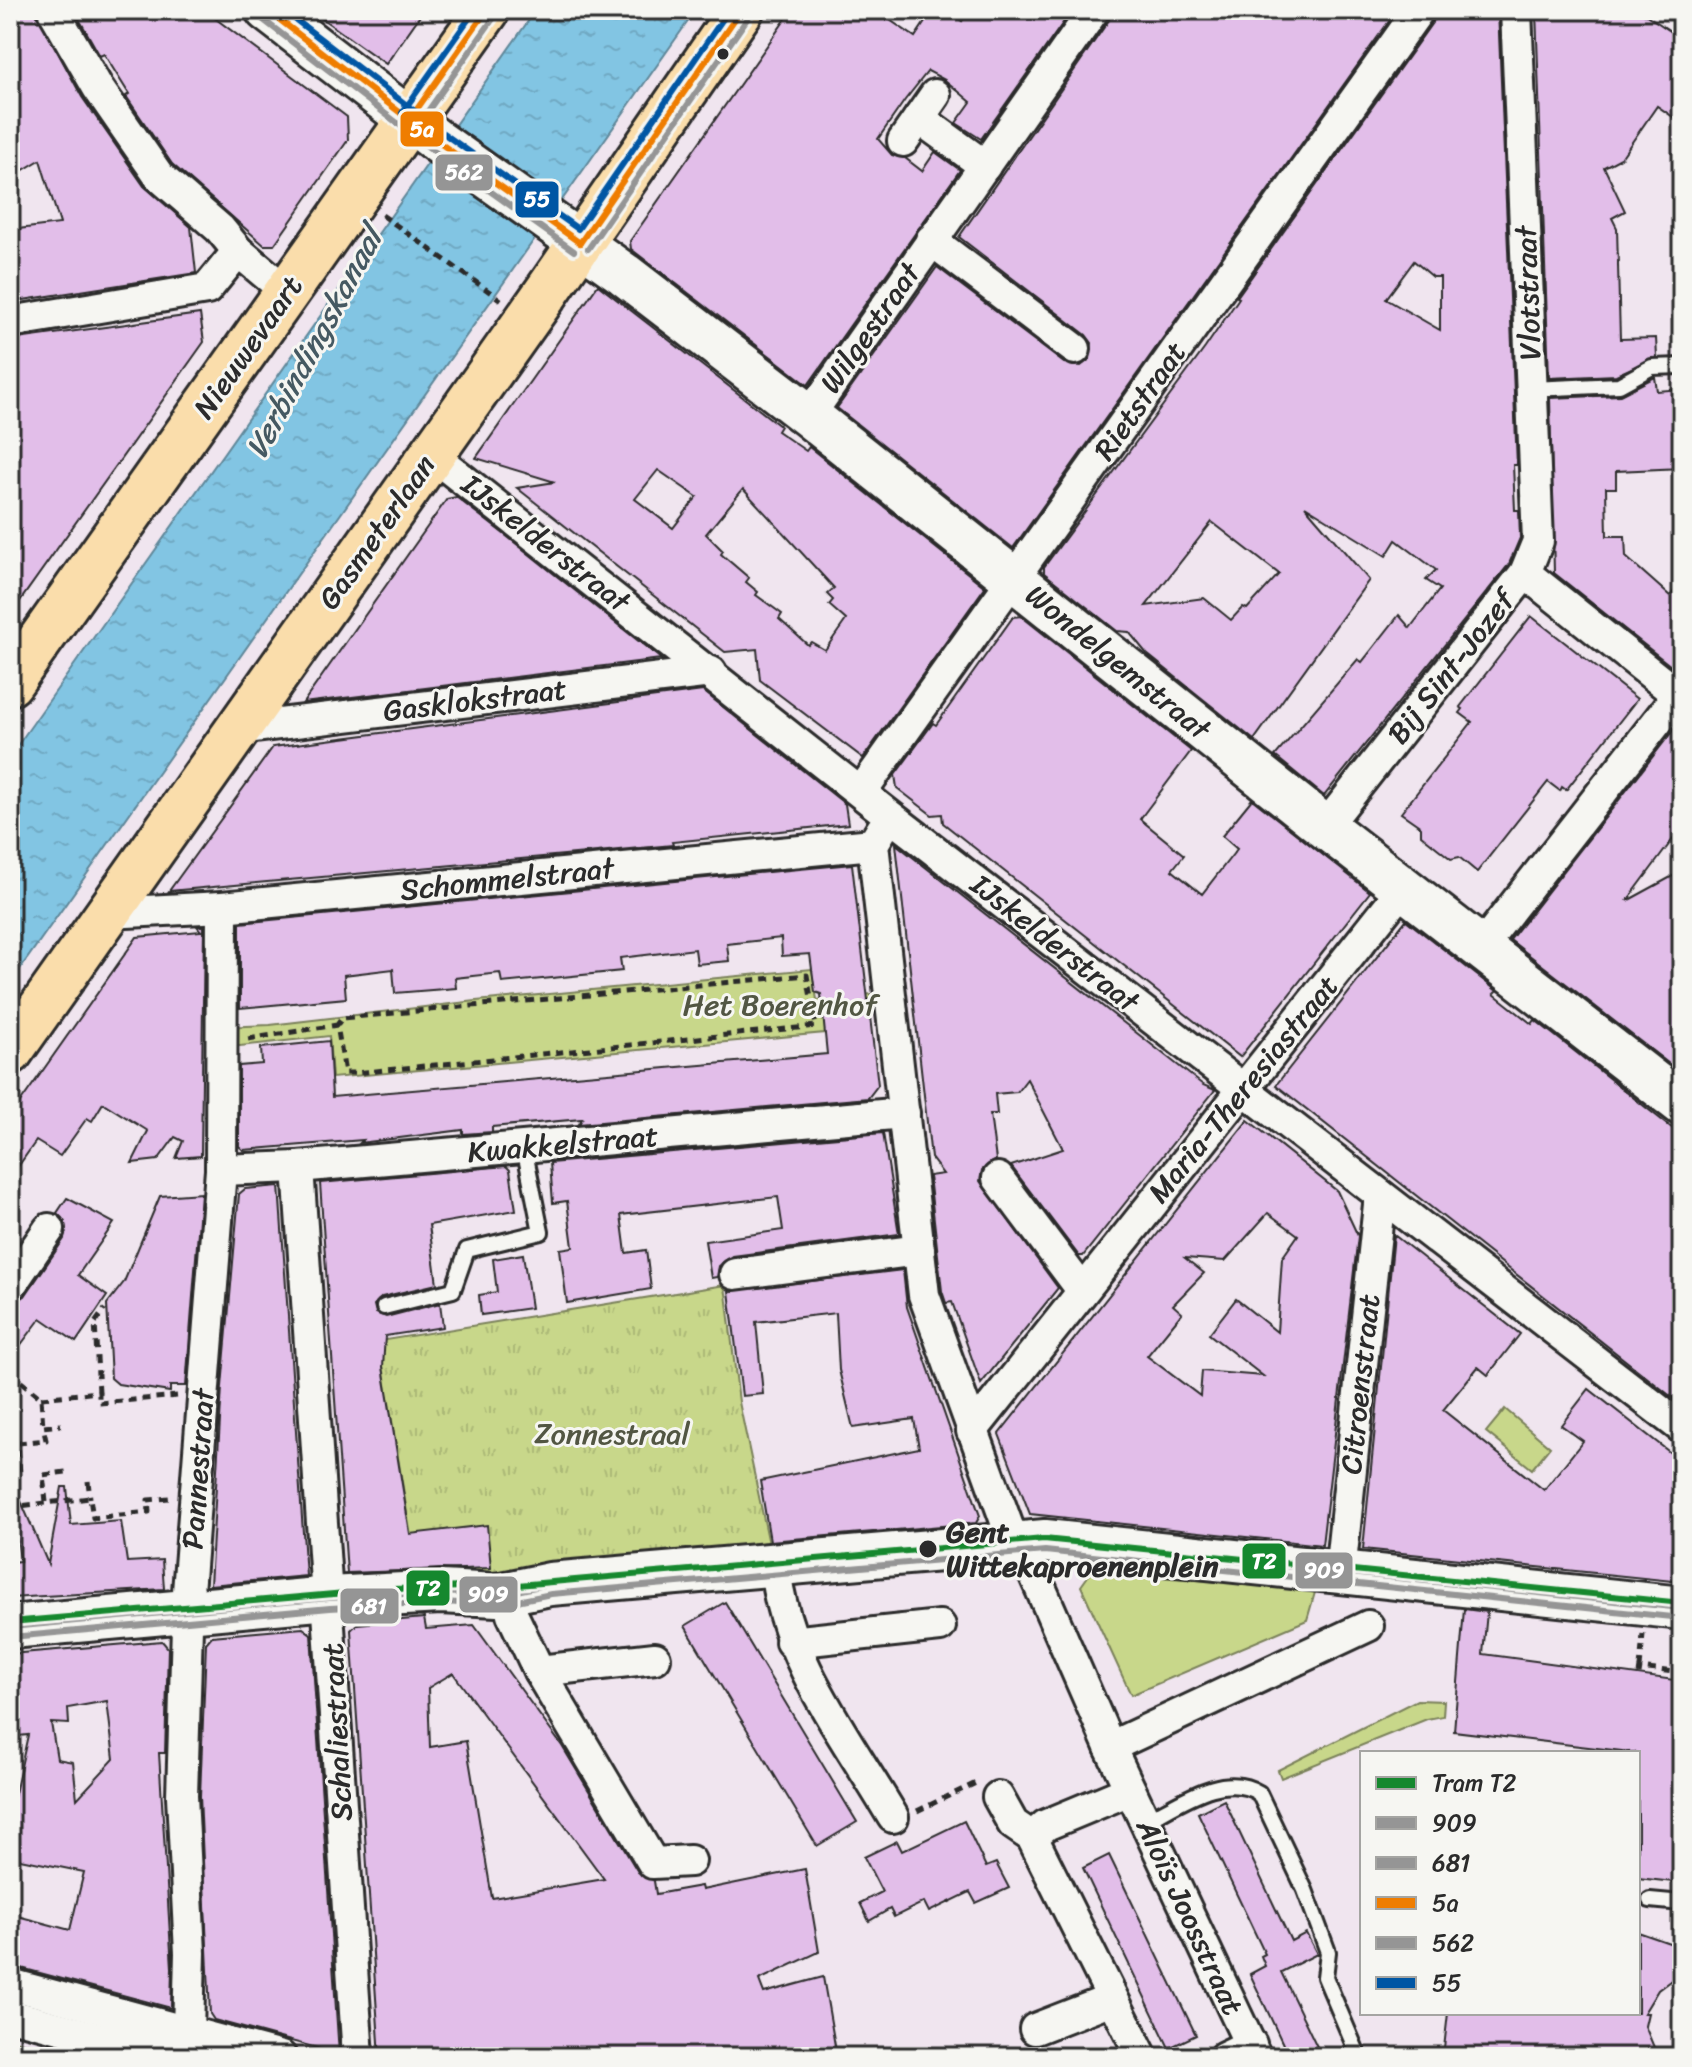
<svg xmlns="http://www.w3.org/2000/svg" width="1692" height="2067" viewBox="0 0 1692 2067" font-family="Sriracha,sans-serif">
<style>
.green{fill:#c8d78a;stroke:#7a815a;stroke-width:2}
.park{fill:url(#park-tufts);stroke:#7a815a;stroke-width:2}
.water{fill:url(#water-ripples);stroke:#5f8799;stroke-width:2}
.building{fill:#e2bee9;stroke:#2b2b2b;stroke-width:2;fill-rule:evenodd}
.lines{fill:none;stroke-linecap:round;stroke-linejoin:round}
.lane-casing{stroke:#2b2b2b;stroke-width:20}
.street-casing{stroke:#2b2b2b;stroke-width:36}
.secondary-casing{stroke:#2b2b2b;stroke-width:48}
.primary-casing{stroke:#2b2b2b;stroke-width:50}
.path{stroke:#2b2b2b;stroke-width:5;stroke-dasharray:8 6;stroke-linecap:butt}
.lane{stroke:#f6f6f2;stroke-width:14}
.street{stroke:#f6f6f2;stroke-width:30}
.secondary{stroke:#f6f6f2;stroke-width:42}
.primary{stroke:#faddab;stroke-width:44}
.bus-1-casing{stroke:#f6f6f2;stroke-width:12}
.bus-2-casing{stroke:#f6f6f2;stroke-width:12}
.bus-3-casing{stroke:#f6f6f2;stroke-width:12}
.bus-4-casing{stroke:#f6f6f2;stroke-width:12}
.bus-5-casing{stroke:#f6f6f2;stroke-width:12}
.bus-1{stroke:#959595;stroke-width:6}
.bus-2{stroke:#959595;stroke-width:6}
.bus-3{stroke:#ef7d00;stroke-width:6}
.bus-4{stroke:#959595;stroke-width:6}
.bus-5{stroke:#0056a4;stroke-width:6}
.tram-1-casing{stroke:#f6f6f2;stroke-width:12}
.tram-1{stroke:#15882e;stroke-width:6}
.bus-dot{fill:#2b2b2b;stroke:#f6f6f2;stroke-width:3}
.labels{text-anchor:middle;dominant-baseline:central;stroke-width:6;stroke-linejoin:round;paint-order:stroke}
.street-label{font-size:30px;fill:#2b2b2b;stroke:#f6f6f2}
.park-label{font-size:30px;fill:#525643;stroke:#f6f6f2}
.stop-label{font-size:30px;font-weight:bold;fill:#2b2b2b;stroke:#f6f6f2;text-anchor:start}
.water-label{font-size:32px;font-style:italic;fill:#455962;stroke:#f6f6f2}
.line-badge{stroke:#f6f6f2;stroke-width:3}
.badge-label{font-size:22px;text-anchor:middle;font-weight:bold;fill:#fff}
</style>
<defs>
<pattern id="park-tufts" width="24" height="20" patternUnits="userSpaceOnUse" patternTransform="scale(2)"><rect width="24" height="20" fill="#c8d78a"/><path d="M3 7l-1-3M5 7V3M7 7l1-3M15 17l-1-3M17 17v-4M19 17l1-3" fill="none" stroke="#acb977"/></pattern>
<pattern id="water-ripples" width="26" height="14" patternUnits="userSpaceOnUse" patternTransform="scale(2)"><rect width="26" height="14" fill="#82c5e3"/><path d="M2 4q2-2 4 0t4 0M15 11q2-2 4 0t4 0" fill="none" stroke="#70a9c3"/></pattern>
</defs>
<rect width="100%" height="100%" fill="#f0e5ef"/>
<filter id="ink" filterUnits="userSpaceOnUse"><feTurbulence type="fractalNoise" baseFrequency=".0125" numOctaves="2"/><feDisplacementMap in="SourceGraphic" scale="16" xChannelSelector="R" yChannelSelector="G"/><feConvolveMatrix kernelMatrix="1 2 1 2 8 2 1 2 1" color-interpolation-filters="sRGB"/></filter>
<g filter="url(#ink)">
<g class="green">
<path d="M812,969L817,1000L871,994L872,1002L824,1008L825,1033L332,1078L329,1036L222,1048V1027L270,1025L476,1001Z"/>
<path d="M1505,1409L1550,1447L1532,1469L1486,1432Z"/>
<path d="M1091,1572L1316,1589L1307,1620L1131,1695L1081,1586Z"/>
<path d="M1417,1700L1444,1701L1443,1716L1427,1719L1281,1778L1278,1770Z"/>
<path d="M10,2039L79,2057H10Z"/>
</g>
<path class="park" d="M725,1285L739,1402L769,1544L516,1577L418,1580L379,1341Z"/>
<path class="water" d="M536,10H696L10,983V756Z"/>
<g class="building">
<path d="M10,10H35L82,97L144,186L191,227L196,273L10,302V230L60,224L40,160L10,178V154L20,148L10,128Z"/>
<path d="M74,10H204L347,117L348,140L274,245H264L172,164L126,96L129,94L104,54L100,56Z"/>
<path d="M310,10H424L386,64Z"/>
<path d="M792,10H875L915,37L933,10H946L962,21L970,10H1072L981,139L956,123L971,102L945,80L928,71L905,100L878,139L892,155L905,158L922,171L935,152L960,170L808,385L631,249L630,241Z"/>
<path d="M1112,10H1397L1013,548L837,408L937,267L1064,363L1081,366L1090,359L1092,343L1086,335L959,237L1109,20Z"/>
<path d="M1437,10H1498L1517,465H1513L1515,510H1519L1520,538L1509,564L1324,796L1275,756L1358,659L1362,662L1399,615L1410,628L1440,589L1426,580L1436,570L1396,540L1386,556L1305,506L1369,580L1254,740L1147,654L1129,632L1117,631L1044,573V567L1205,348L1239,298L1237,297L1434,20ZM1414,261L1433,277H1440V330L1386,299ZM1212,522L1279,574L1247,609L1243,607L1231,620L1204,598L1146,606Z"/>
<path d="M1536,10H1639L1682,39V123L1657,106L1621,158L1604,167L1625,211L1612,218L1617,228L1620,339L1656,338L1657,357L1616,375L1549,378Z"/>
<path d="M598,285L780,426L777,431L806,451L809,447L985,587L863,758L760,680L757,649L725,652L517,488L555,482L476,458ZM658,470L697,497L673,528L635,499ZM743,489L834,588L827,594L833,600L829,605L846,620L825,650L811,642L808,645L779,619L782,614L756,595L758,592L746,582L749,578L721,554L723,551L706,534Z"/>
<path d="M200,314L204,342L10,615V340Z"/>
<path d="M1655,377L1657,391L1682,389V468L1616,471V488H1606L1607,536H1625L1626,557L1670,596L1682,581V670H1676L1554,573L1550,398L1620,395Z"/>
<path d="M456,497L509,538L661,659L303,703L447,499Z"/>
<path d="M1021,616L1191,751L1140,819L1184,855L1172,870L1202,894L1237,849L1222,836L1252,799L1370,892L1240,1057L943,823L942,814L932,815L897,788L895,775L933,723L936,725L1013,617Z"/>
<path d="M1531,616L1637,699L1566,790L1562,787L1560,791L1548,782L1477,872L1459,857L1451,859L1421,835V827L1401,813L1472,722L1460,713L1463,709L1460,707Z"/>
<path d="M703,691L845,804L848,824L672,842L673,845L169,891L273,747Z"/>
<path d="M1682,719V827L1627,901L1682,871V1074L1510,940Z"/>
<path d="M896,844L1203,1085L1215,1090L1083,1256H1079L1011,1166L1063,1149L1027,1079L1017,1092L995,1094L997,1114H990L996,1160L982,1170L980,1181L1058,1288L981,1384L952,1302L946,1303L942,1291L929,1176L943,1174L931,1158Z"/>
<path d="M852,864L878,1085L868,1098L579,1124L582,1119L492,1127V1132L463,1134V1130L360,1143L363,1140L243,1150L239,1146V1066L262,1064L261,1048L329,1041L332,1097L827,1054L821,994L815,992L810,954L782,956L781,938L727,944L729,961L697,964L695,949L662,953L620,958L622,971L502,983L500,973L455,978L456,988L395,993L393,969L344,975L346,998L240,1008V923Z"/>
<path d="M1406,920L1497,991L1494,994L1532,1024L1535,1020L1682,1136V1405L1276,1085Z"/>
<path d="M197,926H204L201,1156L176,1158L183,1141L175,1137L158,1160L132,1163L148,1131L103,1103L92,1121L87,1118L60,1156L36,1141L10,1178V1117L137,937L201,931Z"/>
<path d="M1248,1120L1337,1191L1358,1236L1322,1545L1030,1514L999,1434ZM1268,1213L1298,1235L1282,1258L1277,1332L1236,1299L1209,1334L1263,1376L1202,1371L1200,1396L1147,1356L1182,1313L1173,1305L1204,1273L1185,1258L1225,1261Z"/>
<path d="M883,1133L899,1234L733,1256L719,1266L717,1277L711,1278L705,1241L783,1230L778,1197L621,1215L626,1253L646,1250L651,1289L567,1303L560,1249L573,1247L567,1201L553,1203L550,1163Z"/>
<path d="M506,1166L510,1170L516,1210L429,1225L437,1284L382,1297L374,1305L376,1313L386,1317L440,1303L443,1327L385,1336L383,1367L410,1534L487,1525L491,1568L347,1573L320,1183Z"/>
<path d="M279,1186L306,1576L210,1585L222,1387L239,1194L245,1189Z"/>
<path d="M201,1193L186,1386H170V1392L118,1384L111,1378L107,1304L124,1282L160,1196Z"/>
<path d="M67,1198L114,1223L78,1275L107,1296L76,1342L41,1318L10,1359V1304L25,1296L64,1239L65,1222L57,1213Z"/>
<path d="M1394,1235L1520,1334L1488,1375L1478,1367L1443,1410L1544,1490L1583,1441L1561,1425L1589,1389L1682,1462V1582L1363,1549Z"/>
<path d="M523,1254L531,1308L481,1315L479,1295L497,1292L493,1259Z"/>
<path d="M903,1270L907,1307L980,1516L976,1523L770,1541L760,1481L919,1448L914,1419L853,1428L839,1370L836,1313L756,1322L763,1394L742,1396L729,1291Z"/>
<path d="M62,1487H67L71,1525L121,1521L127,1562L162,1560L164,1589L10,1598V1562L20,1561L12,1494L17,1492L48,1564Z"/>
<path d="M725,1602L857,1822L817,1846L685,1626Z"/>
<path d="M1464,1609L1487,1612L1483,1654L1682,1681V1883L1638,1878V1753L1454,1731Z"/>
<path d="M424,1618L426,1629L474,1625L562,1746L638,1872L654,1881L656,1894L701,1886L702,1890L805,1869L819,1952L759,1980L764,1993L823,1977L837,2057H804L803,2048L743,2057H380L351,1630L357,1624ZM453,1673L507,1747L604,1879L492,1898L466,1741L430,1747L428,1688Z"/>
<path d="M303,1628L311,1634L339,2054L214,2020L210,2014L200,1796L206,1643L212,1636Z"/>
<path d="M162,1641L168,1648L165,1753H159L172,1968L171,2008L10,1965V1914L70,1930L84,1872L10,1857V1816L28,1735L10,1737V1654ZM107,1701L114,1759L77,1799L73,1762L57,1759L51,1723L69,1724L68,1708Z"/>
<path d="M1224,1800L1291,1941L1306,1933L1317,1954L1281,1972L1322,2057H1289L1250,1974L1265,1966L1261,1956L1265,1954L1198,1813Z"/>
<path d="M964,1821L986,1867L996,1863L1009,1888L976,1903L970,1892L929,1912L924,1902L894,1917L890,1909L869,1921L860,1903L882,1892L864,1857L897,1841L902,1851Z"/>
<path d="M1109,1855L1196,2035L1169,2048L1083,1868Z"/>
<path d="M1638,1932L1678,1946L1674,1978L1658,1990L1644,2013H1648L1645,2026L1658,2057H1443L1448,2013H1638Z"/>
</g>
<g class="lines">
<defs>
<g id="lane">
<path d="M1532,389L1619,385L1652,367L1682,366"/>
<path d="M384,1307L453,1290L467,1250L541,1232L524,1147"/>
<path d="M1145,1821C1179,1804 1223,1770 1259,1793L1305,1890L1328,1952L1325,1977L1359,2057"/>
<path d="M1650,1900L1682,1903"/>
</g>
<g id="street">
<path d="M53,10L98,88L159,176L220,229L238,251L287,292"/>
<path d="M1516,10L1538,541L1525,573"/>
<path d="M919,118L985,166"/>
<path d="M903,141L935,95"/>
<path d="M931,240L1075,349"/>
<path d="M10,322L207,289L238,251"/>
<path d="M809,416L1094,10"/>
<path d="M432,455L890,816L1682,1428"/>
<path d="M238,729L711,672"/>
<path d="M861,792L1419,10"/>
<path d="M1325,827L1525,573L1678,695L1482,946"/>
<path d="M873,844L924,1295L1008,1527L1033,1571L1110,1747L1256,2057"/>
<path d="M108,913L222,907L873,844L882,829"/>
<path d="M298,1167L358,2057"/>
<path d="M221,1170L298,1167L904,1113"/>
<path d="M998,1178L1082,1290"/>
<path d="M735,1274L919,1250"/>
<path d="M10,1286L49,1229"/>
<path d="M972,1431L1404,887"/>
<path d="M775,1565C782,1656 848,1740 893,1817"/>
<path d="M1340,1573L1380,1195"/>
<path d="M508,1593L512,1614L539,1671L653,1863L690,1861"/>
<path d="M791,1642L940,1626"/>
<path d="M539,1671L655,1658"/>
<path d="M1110,1747L1368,1626"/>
<path d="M998,1797L1013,1824L1032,1837L1142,2057"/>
<path d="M1032,1837L1046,1825L1130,1790"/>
<path d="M10,1984L281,2057"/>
<path d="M10,2015L171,2057"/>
<path d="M1035,2029L1112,1999"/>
<path d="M188,2032L190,1953L182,1796L188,1592L221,1170L222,907"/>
<path d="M1224,2057L1251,2044"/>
</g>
<g id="secondary">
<path d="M267,10L437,141L624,274L809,416L1325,827L1682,1104"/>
<path d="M10,1627L329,1598L441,1592L497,1595L550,1584L1045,1541L1682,1608"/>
</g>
<g id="primary">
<path d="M10,683L487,10"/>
<path d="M10,1052L546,293L741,10"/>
</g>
</defs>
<use href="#lane" class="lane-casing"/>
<use href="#street" class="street-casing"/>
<use href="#secondary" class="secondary-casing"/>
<use href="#primary" class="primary-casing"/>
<g class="path">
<path d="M382,215L501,300"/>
<path d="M248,1039L337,1025L345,1073H356L816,1026L807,975L342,1018L337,1025"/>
<path d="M10,1097L19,1085"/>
<path d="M10,1373L41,1398L43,1427L61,1425"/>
<path d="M99,1392L95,1323L105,1309"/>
<path d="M41,1398L99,1392V1403L177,1396"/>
<path d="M10,1476L20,1475L18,1443L46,1440L43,1427"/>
<path d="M88,1481L90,1498"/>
<path d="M46,1502L43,1475L66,1472"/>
<path d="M10,1507L90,1498L93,1518L149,1512L148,1500L170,1498"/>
<path d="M1640,1668L1643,1634"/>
<path d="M1639,1674L1640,1668L1682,1673"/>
<path d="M917,1811L976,1783"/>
</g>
<use href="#lane" class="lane"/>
<use href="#street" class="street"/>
<use href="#secondary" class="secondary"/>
<use href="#primary" class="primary"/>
<defs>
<path id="bus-1" d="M10,1627L329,1598L441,1592L497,1595L550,1584L1045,1541L1682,1608"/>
<path id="bus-2" d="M11,1637L330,1608L441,1602L498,1605L551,1594L1045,1551L1681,1618"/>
<g id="bus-3">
<path d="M267,10L437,141L580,243"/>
<path d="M410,119L487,10"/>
<path d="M580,243L741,10"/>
</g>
<g id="bus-4">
<path d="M261,18L431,149L574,251"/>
<path d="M418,125L495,16"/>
<path d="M588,249L749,16"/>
</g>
<g id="bus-5">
<path d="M283,10L443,133L578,229L729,10"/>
<path d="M402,113L475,10"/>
</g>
</defs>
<use href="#bus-1" class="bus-1-casing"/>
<use href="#bus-2" class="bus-2-casing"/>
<use href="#bus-3" class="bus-3-casing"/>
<use href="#bus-4" class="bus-4-casing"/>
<use href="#bus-5" class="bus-5-casing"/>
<use href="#bus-1" class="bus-1"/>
<use href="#bus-2" class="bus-2"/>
<use href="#bus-3" class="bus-3"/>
<use href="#bus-4" class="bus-4"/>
<use href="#bus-5" class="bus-5"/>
<defs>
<path id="tram-1" d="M10,1622L391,1589L506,1586L1044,1539L1682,1603"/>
</defs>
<use href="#tram-1" class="tram-1-casing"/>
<use href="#tram-1" class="tram-1"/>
</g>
</g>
<g class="bus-dot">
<circle cx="723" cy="54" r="7"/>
<circle cx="928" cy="1549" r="10"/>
</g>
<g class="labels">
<g class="street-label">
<text transform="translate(1528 293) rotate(-92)">Vlotstraat</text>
<text transform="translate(870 328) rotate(-55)">Wilgestraat</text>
<text transform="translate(248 347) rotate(-55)">Nieuwevaart</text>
<text transform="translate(1140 401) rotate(-55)">Rietstraat</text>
<text transform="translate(377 532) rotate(-55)">Gasmeterlaan</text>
<text transform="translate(546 543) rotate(38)">IJskelderstraat</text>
<text transform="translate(1118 662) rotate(39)">Wondelgemstraat</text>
<text transform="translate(1451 667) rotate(-52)">Bij Sint-Jozef</text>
<text transform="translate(475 700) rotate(-7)">Gasklokstraat</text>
<text transform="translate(507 879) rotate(-6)">Schommelstraat</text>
<text transform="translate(1055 943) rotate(38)">IJskelderstraat</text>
<text transform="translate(1243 1089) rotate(-51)">Maria-Theresiastraat</text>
<text transform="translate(563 1144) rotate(-5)">Kwakkelstraat</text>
<text transform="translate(1360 1384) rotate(-84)">Citroenstraat</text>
<text transform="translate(198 1469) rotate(-86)">Pannestraat</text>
<text transform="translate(337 1732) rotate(-93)">Schaliestraat</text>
<text transform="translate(1190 1917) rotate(65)">Aloïs Joosstraat</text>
</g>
<g class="park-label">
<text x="780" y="1005">Het Boerenhof</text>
<text x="612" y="1434">Zonnestraal</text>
</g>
<g class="stop-label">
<text x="946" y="1532">Gent<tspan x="946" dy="34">Wittekaproenenplein</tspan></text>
</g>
<g class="water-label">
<text transform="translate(314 343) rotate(-62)">Verbindingskanaal</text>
</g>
</g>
<g class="line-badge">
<rect x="399" y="110" width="46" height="38" rx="8" fill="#ef7d00"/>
<rect x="434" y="153" width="60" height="39" rx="8" fill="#959595"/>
<rect x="514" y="180" width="46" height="39" rx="8" fill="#0056a4"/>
<rect x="1241" y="1542" width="46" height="38" rx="8" fill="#15882e"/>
<rect x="1294" y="1551" width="60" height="39" rx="8" fill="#959595"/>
<rect x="405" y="1569" width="46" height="38" rx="8" fill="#15882e"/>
<rect x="458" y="1575" width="61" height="39" rx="8" fill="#959595"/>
<rect x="339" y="1587" width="61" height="38" rx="8" fill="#959595"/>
</g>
<g class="badge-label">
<text x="422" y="137">5a</text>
<text x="464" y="180">562</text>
<text x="537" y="207">55</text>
<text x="1264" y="1569">T2</text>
<text x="1324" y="1578">909</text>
<text x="428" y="1596">T2</text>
<text x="488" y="1602">909</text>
<text x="369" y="1614">681</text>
</g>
<rect width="1692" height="2067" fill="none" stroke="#f6f6f2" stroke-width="40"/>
<rect x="20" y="20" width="1652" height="2027" fill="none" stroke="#2b2b2b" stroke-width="3" filter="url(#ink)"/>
<rect x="1360" y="1751" width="280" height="264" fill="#f6f6f2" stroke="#a5a5a2" stroke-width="2"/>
<rect x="1376" y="1777" width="40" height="12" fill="#15882e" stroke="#a5a5a2" stroke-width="2"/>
<text x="1432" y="1791" font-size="24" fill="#2b2b2b">Tram T2</text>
<rect x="1376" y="1817" width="40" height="12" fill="#959595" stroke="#a5a5a2" stroke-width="2"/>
<text x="1432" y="1831" font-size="24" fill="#2b2b2b">909</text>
<rect x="1376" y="1857" width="40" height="12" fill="#959595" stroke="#a5a5a2" stroke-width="2"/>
<text x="1432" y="1871" font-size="24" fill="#2b2b2b">681</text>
<rect x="1376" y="1897" width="40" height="12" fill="#ef7d00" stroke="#a5a5a2" stroke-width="2"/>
<text x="1432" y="1911" font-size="24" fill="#2b2b2b">5a</text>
<rect x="1376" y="1937" width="40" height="12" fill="#959595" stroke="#a5a5a2" stroke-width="2"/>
<text x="1432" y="1951" font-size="24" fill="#2b2b2b">562</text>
<rect x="1376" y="1977" width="40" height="12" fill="#0056a4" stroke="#a5a5a2" stroke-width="2"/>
<text x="1432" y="1991" font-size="24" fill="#2b2b2b">55</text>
</svg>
